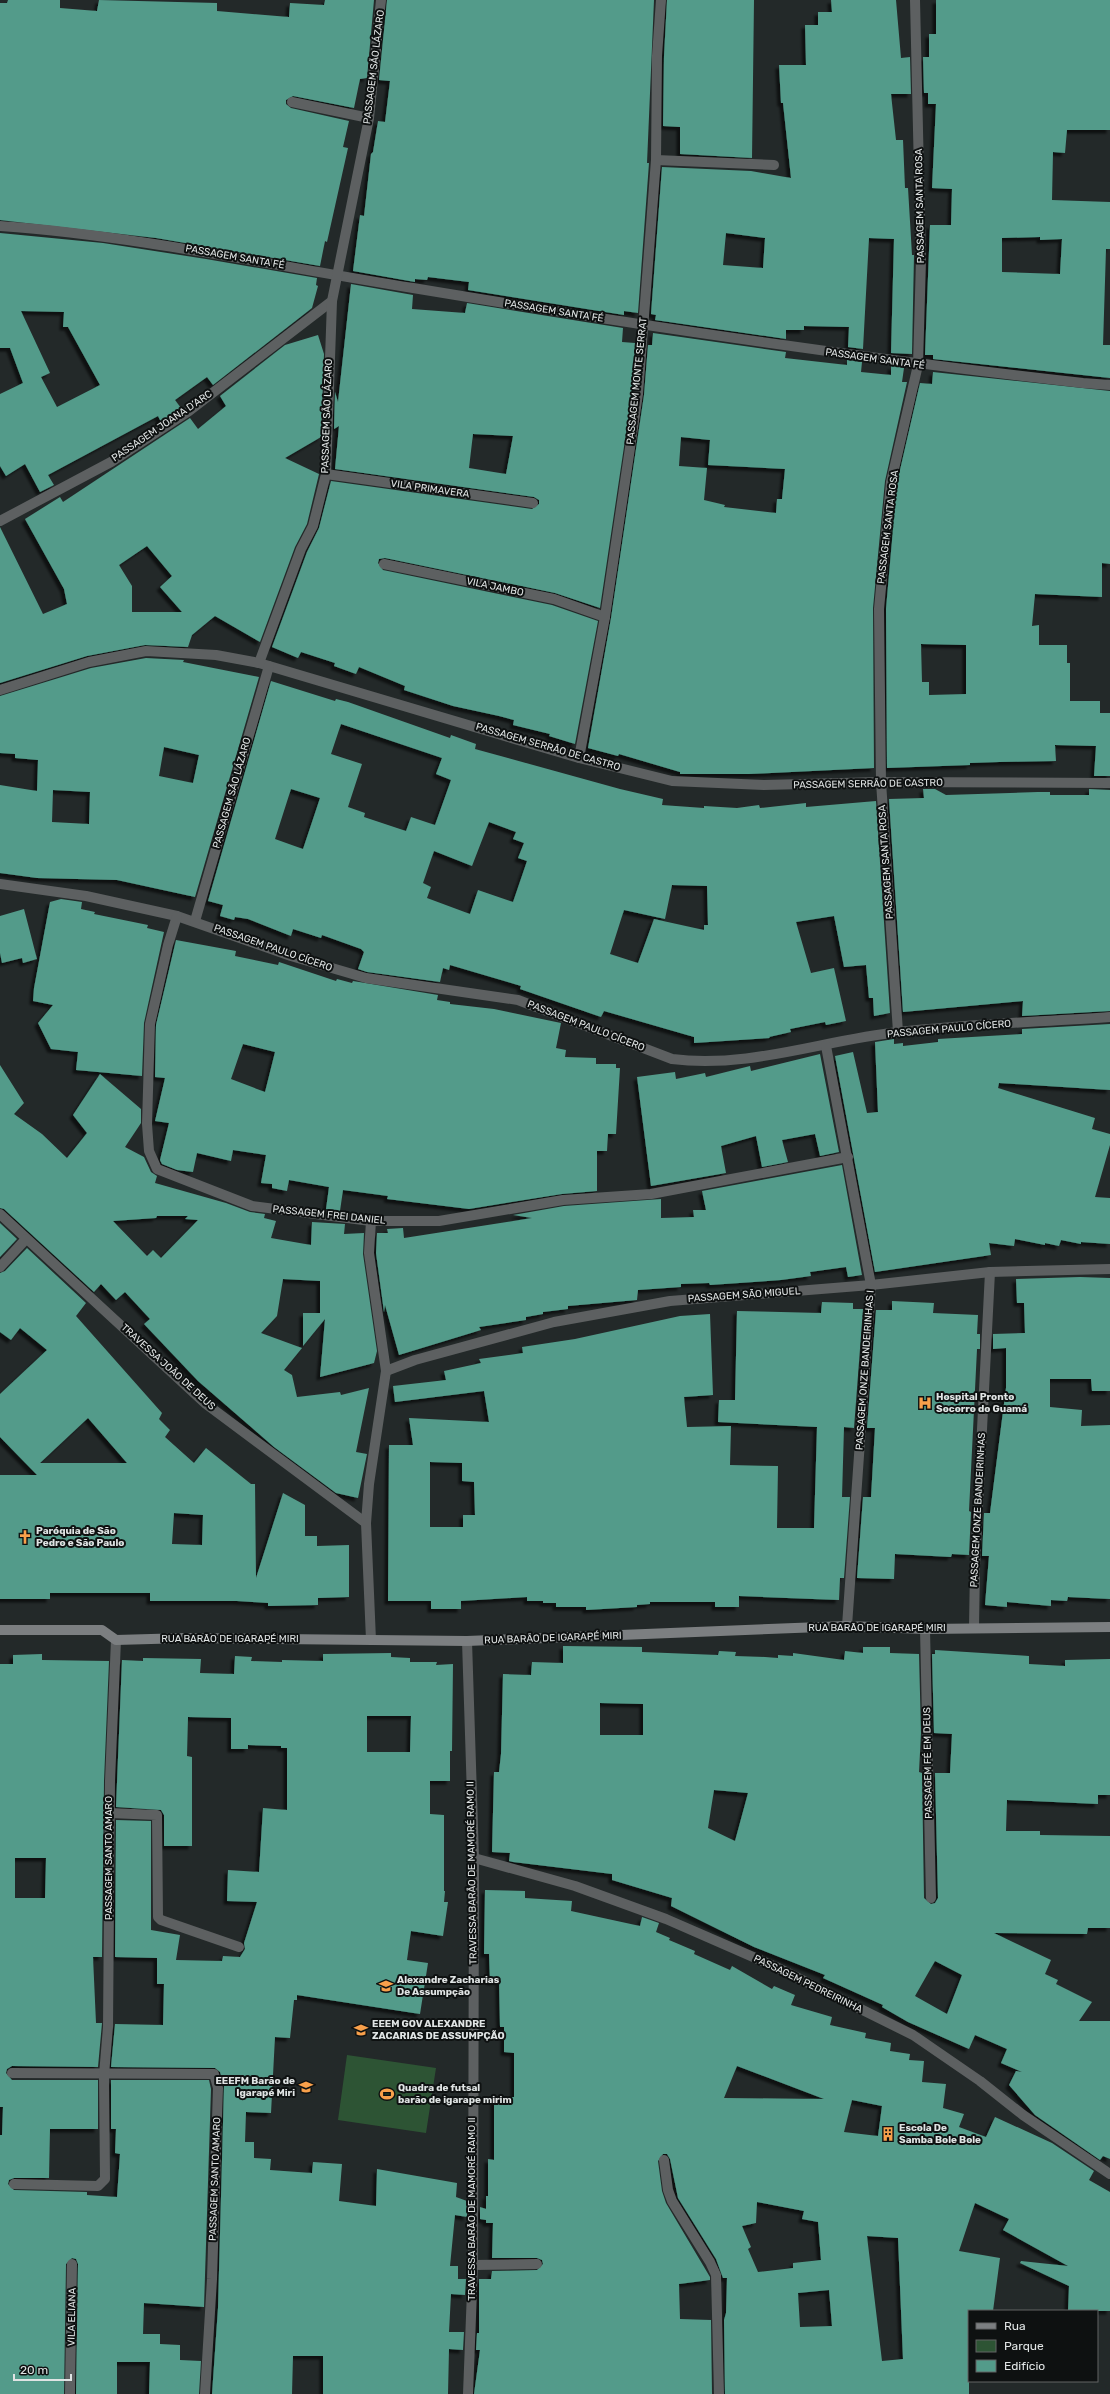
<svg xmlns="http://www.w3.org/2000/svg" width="1110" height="2394" viewBox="0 0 1110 2394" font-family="Rubik,sans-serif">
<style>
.green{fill:#2d5434}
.building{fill:#539b8a;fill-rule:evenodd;filter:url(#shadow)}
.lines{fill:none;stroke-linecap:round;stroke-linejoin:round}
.minor{stroke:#5d6061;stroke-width:10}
.secondary{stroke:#7c7f81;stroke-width:10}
.labels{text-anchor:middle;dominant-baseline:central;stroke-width:4;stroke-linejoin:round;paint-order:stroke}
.street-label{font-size:10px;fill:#e0e4e4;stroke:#0e1111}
.poi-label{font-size:10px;font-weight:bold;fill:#e0e4e4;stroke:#0e1111;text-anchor:start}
</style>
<defs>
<filter id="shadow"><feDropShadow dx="-3.5" dy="3.5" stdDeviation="1" flood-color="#0009"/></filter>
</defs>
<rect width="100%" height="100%" fill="#232929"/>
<path class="green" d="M347,2055L436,2068L426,2133L338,2120Z"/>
<g class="building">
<path d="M8,0H60V8L97,11L99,0L217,3V11L289,17L290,3L324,5L325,0H374L367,78L360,79L354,108L293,96L286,100V104L291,108L349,121L343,147L348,148L327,242L325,241L320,266L156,238L0,220V3H7Z"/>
<path d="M387,0H654L647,163H649L638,313L624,311V315L468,290L469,282L428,277L427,280L415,279V282L353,271L360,215L364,216L371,154L373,152L378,121L385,122L390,81L379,80Z"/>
<path d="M667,0H754L752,158L680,154V127L663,126L664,56Z"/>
<path d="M831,0H896L901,58L910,57L911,94H891L896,140H903L905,188H908L912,255H914L912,354L891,353L894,239L869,238L863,349L848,347L849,327L804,326V330H786V339L655,320L656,315L651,314L662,167L751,171L791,178L783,103H781L779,65H806L805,25H818V12H832ZM726,233L765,238L763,268L723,265Z"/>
<path d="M936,0H1110V130H1067L1065,153L1053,152L1052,200L1110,202V249H1106L1103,345H1110V378L933,359V355H925L930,225H951L952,189L932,188L936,104H928V93H924L923,57H929V34H936ZM1040,237V240L1062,239L1060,274L1002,272V238Z"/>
<path d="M0,233L103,243L206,259L317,278L316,285L318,286L312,308L213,385L207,377L175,400L181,408L161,422L158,416L48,475L54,485L40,492L25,464L6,476L0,466V394L23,383L10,348H0ZM21,311L64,312L63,327H68L100,385L57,407L41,377L50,373Z"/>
<path d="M351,284L413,295L412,309L465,313L467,303L623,328L622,342L635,343L632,393L600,608L555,593L385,558L379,559L378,563L383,570L552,605L598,621L575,744L549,736L550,734L513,725L514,720L499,716L453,706L404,690L405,686L359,667L356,674L334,666L335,663L301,652L298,658L272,647L307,552L319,528L331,481L532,509L539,504V500L534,497L335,469L339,426L334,429L335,392L338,402ZM473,434L513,436L506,474L469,468Z"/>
<path d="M653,333L786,352L785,358L847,365V360L862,362L861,372L891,375V366L904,368L902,382H907L885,481L873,608L874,768L749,774H680V772L619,754L618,756L588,748L611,618L644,395L648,345H652ZM681,437L710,440L708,465L785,469L782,499H777L776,513L724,507L725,505L704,500L707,468L679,466Z"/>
<path d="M318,335L324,354L321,437L285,458L319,474L307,524L295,547L260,642L215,616L192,635L188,647L145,645L87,656L0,683V527L43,614L67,604L64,589L25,519L60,497L63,502L190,418L198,429L226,406L220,396L285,345ZM147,546L172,576L160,587L182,612H132V586L119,565Z"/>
<path d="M933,372L1110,391V564L1102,563V597L1035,594L1032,626L1039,625V645H1067V663H1070V701H1100V713H1110V776H1094L1096,746L1055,745L1056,761L999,762L970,763V765L887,768L886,609L897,483L920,383L932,384ZM921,644L966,645V694L929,695V682H922Z"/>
<path d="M146,658L184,660L183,662L259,677L195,897L117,880L37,878L0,873V785L37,791L38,760L15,758V754L0,753V696L91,668ZM164,747L199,755L193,783L159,776ZM53,790L90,792L89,824L52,822Z"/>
<path d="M271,681L335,701L336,699L348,702L450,738L451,735L476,744L475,749L620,789L663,799L662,805L704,808V806L737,808L759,805L760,808L806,803V807L876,801L890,1013L874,1016L873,998H869L866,965L844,967L834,916L796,922L811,973L834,968L846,1021L826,1025L825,1022L790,1029L791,1032L769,1037L770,1038L694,1043V1037L604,1011L601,1017L520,989L521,986L450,965L449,970L443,968L440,982L367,972L358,969L364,952L361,949L322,935L321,938L293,929L291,936L248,919L235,917L234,920L220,916L223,905L208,901ZM341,724L442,758L436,774L451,780L435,825L411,817L406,831L364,817L365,813L348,807L362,764L331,754ZM291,789L320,798L303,849L275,839ZM489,822L516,832L513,839L524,843L518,858L527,861L513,902L478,890L470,914L427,898L431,887L423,883L434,851L472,866ZM672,885L707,886L708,925H704V930L654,919L638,963L610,954L624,910L665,919Z"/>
<path d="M923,789H935L946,795L1038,792H1050V795H1089V789L1110,790V1011L1022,1016L1023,1001L903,1012L889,799L924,798Z"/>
<path d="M61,899L82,902L81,909L95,912L94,914L148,925L147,928L164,932L144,1023L142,1076L76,1070L78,1052L51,1049L38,1023L53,1005L33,1001L34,988L50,902Z"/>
<path d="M24,909L37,959L23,963L22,958L2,963L0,953V916Z"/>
<path d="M176,940L236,951L235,956L278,965L279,962L336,981L337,979L352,983L353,981L438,995L437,1000L450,1002V1004L494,1009L561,1023L556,1048L566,1050L565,1057L596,1058V1064H616V1068H620L616,1134H608L607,1151H597V1191L562,1194L469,1209L387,1199L388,1196L343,1190L340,1211L326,1209L329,1187L289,1180L287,1191L272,1188V1184L261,1183L266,1155L233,1150L231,1161L197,1153L193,1172L177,1170L162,1164L160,1160L169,1123L155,1121L165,1078L155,1077L156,1025ZM243,1044L275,1052L265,1092L231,1079Z"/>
<path d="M1110,1024V1090L999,1083L998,1088L1095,1118L1092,1129L1110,1134V1145L1095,1197L1110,1198V1244L1081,1242V1244L1061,1240L1059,1246L1045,1243V1245L1015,1239L1014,1246L989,1243L991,1255L875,1272L835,1056L853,1052L867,1113L878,1112L875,1042L894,1039V1044L903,1043V1046L938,1042V1039L1022,1034V1029Z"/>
<path d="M820,1054L839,1152L820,1156L815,1134L782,1140L788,1162L762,1167L756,1136L721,1146L726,1173L651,1186L637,1077L675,1072L676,1079L705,1073L706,1077L750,1066L751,1071Z"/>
<path d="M0,1065L24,1103L14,1114L42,1134L67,1158L87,1133L73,1115L100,1074L141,1109V1123L125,1147L144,1157L151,1172L157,1176L155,1183L226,1203L250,1212L265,1214L264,1218L276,1221L271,1238L311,1245L312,1222L345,1224L344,1234L364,1233L363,1254L377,1351L374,1363L320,1377L325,1319L303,1346V1313H320V1281L283,1279L277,1316L261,1333L302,1348L284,1370L292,1375L297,1397L340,1392L341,1395L369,1388L356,1452L367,1454L358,1498L336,1493L274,1447L198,1381L144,1324L150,1319L125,1292L116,1300L101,1284L94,1292L4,1209L0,1208ZM157,1216H188L185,1219L198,1220L161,1258L153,1250L147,1256L113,1221L156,1218Z"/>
<path d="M842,1165L862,1275L848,1277L846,1267L810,1272L811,1276L781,1280L710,1285L709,1283L681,1284V1287L638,1290L637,1300L568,1306V1309L543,1312V1314L526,1317V1320L479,1327L481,1330L399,1355L385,1305L384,1312L376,1253L377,1233H388L387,1229L403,1228L404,1238L532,1218L513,1215L564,1206L661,1199V1218L694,1217L693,1210H706L702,1191Z"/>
<path d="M0,1223L17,1239L0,1257Z"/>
<path d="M27,1248L86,1303L76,1316L162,1413L159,1419L170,1430L165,1437L194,1463L206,1448L251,1484H255L256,1578L283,1493L305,1505V1536H317V1546L349,1545V1597L318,1598V1605L268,1606V1603L237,1601H150V1593H50V1599H0V1475H37L0,1437V1394L47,1350L20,1328L11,1340L0,1332V1273L5,1271ZM88,1418L127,1463H40ZM174,1513L203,1515L202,1545L172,1544Z"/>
<path d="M1080,1277L1110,1278V1391H1092L1091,1379H1050V1407L1082,1410L1081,1426L1110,1425V1599L1068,1597L1067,1601L1051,1600V1606L1007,1602V1607L985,1605L989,1556H982L984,1513H990L1006,1388V1348L993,1349V1334L1025,1333L1024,1303H1017L1016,1279Z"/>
<path d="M892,1301L934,1303L933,1313L978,1315L977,1334H980V1349H977L969,1511L971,1512L969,1555L952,1554L951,1557L895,1554L894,1579L857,1578L863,1497H871L875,1428H867L876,1310H892Z"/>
<path d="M822,1302L853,1303V1309H863L854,1428L844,1427L842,1497H850L844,1578H840L839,1600L739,1596V1607H715V1602H650V1604L637,1605V1607L586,1610V1607H556V1603H543V1601H527V1597L461,1601V1609H431V1601H388L389,1445H413L409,1418L489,1422L484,1391L395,1402L393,1386L446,1380L444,1371L481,1363L479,1359L523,1353L522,1347L575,1339L680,1316L710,1314L713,1395L684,1397L687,1427L731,1426L730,1465L778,1466L777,1528H814L817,1427L718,1422L719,1400H735L737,1311L821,1313ZM430,1462L462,1463V1481L474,1482L475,1515H463V1527H430Z"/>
<path d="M563,1646L642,1647V1652L718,1655L719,1651L736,1652L735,1656L765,1657L778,1658V1655L793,1656V1653L844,1660L845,1651L863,1653V1647H890V1653L919,1654L921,1733L919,1772L922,1773L924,1898L931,1904L935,1903L938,1898L935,1773H950L952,1734L934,1733L932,1654H935V1650L1029,1656V1664L1065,1666V1660L1110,1659V1795H1098V1804L1007,1800L1006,1831H1040V1835L1110,1836V1928H1088L1087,1934L994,1933L1051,1960L1045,1974L1058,1980L1056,1984L1092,2002L1079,2021H1110V2159L1103,2156L1100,2160L1035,2115L1009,2085L1016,2071L1022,2072L1001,2063L1007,2049L975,2035L969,2049L908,2022L882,2007L883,2005L823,1978L825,1975L754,1947L671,1906L672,1898L612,1880V1874L513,1862L509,1861L510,1853L492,1852L494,1772H499L501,1754L503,1674L531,1675L532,1662L563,1663ZM600,1703L643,1704V1735H600ZM714,1790L748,1793L735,1841L708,1828ZM935,1961L962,1975L947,2014L915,1996Z"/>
<path d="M391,1653V1657L410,1658V1662H437L436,1665L453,1664L452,1751H450V1781H430V1814L444,1815V1891H445L444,1902H448L443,1936L411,1931L407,1960L428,1963L420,2014L297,1995V2000H294L290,2038L275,2037L271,2113L246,2112L245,2142H254V2158L271,2159L270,2170L312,2173L313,2162L342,2164L339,2201L376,2206L377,2169L457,2183L456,2197L467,2201V2217L455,2215L450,2266H458V2279H466L465,2295L451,2294L449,2332H464L463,2350L449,2349L448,2394H323V2356H293L292,2394H212L218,2308L224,2086L220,2072L215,2068L111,2067L115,2024L163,2025L164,1984H157V1958L115,1957L116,1820L151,1821V1930L180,1935L176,1960L222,1961L223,1956L240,1957L245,1949L244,1943L257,1902L227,1901L228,1870L259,1872L263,1808L287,1810V1748H281V1746L248,1745V1749H231V1718L188,1717L187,1756L192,1757V1846H164V1815L161,1810L116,1807L122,1660L143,1661V1658L201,1659L200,1673L234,1674L235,1656L252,1657L251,1661L282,1662V1660L323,1661V1654ZM367,1716H411L410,1752H367Z"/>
<path d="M42,1654V1660L109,1661L104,1781L102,1957H93L96,2023H102L98,2067L12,2066L7,2069L6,2073L12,2080H98V2129H50L49,2178H14L9,2180L8,2184L14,2190L87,2192V2195L117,2197L120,2154L115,2153L116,2129H111V2080H209L211,2089L204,2307L144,2303L143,2334H160V2344L180,2345V2360L201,2361L199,2394H149L150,2362H117V2394H76L78,2264L76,2259L72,2258L66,2264L64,2394H0V2135H2L3,2107H0V1664H13V1655ZM15,1858H46L45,1898H15Z"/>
<path d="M485,1890L525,1891V1898L572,1901L571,1911L640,1926L642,1917L659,1923L656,1932L670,1938L669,1940L695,1951L694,1954L730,1970L732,1966L772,1989L774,1986L795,1995L791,2005L832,2017L830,2025L866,2033L865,2038L891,2043L890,2051L910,2054L909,2060L924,2061L922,2082L946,2084L943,2108L964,2114L959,2127L986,2137L995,2117L1052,2143L1094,2171L1089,2180L1110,2192V2311H1068L1069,2286L1020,2263L1021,2261L1068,2266L1003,2230L1009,2219L975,2203L959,2251L1000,2258L993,2311H969V2394H725L724,2320L726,2313L727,2278H723L716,2259L678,2198L670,2159L667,2154H663L658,2161L662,2191L666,2203L710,2277V2280L679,2284L680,2319L711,2320L712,2394H474L480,2350H476L477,2333H479V2279H491L492,2271L537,2270L543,2264L542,2260L537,2258H492L493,2223H486V2220L480,2219V2207L486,2209V2196H488V2159L494,2160V2097H514V2053L504,2052V2027H500L499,1981L490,1982L489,1954H484ZM737,2066L824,2099L724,2098ZM852,2100L882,2106L878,2136L844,2132ZM757,2202L804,2211L802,2219L818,2222L821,2260L793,2263V2268L758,2272L748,2249L751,2247L742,2226L756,2223ZM867,2236L898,2238L903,2359L882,2361ZM829,2290L832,2326L800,2327L798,2293Z"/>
</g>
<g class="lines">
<g class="minor">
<path d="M292,102L369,118"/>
<path d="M656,160L774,165"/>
<path d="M0,226C139,236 275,266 413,288C636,325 858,358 1083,383L1110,385"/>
<path d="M326,474L533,503"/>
<path d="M0,521L111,462L189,411L332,301L369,118L381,0"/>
<path d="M384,564L554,599L605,617"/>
<path d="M259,663L301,549L313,526L326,474L332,301"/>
<path d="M0,690L89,662L146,651L216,655L259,663L579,758L672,781L764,785L881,782L1110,783"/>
<path d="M579,758L605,617L638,394L656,160L657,56L661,0"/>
<path d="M0,884L86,896L177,916L291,956L366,978L518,1000L672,1059C749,1069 823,1040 899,1032C969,1024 1040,1022 1110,1017"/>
<path d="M177,916L168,945L150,1024L147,1124L149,1151L157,1169L252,1206L371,1221H439L563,1200L651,1194L848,1157"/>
<path d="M195,921L269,666"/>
<path d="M898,1032L881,782L879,609L891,482L918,365L921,260L915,0"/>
<path d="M826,1046L871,1285L847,1626"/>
<path d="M0,1214L206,1404L366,1523"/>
<path d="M0,1267L26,1239"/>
<path d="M386,1371L415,1360L554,1322L670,1301L871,1285L990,1272L1110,1269"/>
<path d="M974,1627L975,1567L990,1272"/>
<path d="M925,1629L931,1898"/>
<path d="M371,1640L366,1523L369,1484L386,1371L369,1253L371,1221"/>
<path d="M467,1641L474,1858L473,2265L468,2394"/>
<path d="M110,1813L157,1815L158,1917L161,1920L239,1947"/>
<path d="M474,1858L575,1886L666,1919L776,1967L913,2035L980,2081L1023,2115L1110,2174"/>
<path d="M12,2073L214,2074L218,2088L212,2279L205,2394"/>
<path d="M664,2160L668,2190L672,2201L710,2262L716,2275L719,2394"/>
<path d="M14,2184L98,2186L105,2179L104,2075L108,2027L110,1781L116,1640"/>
<path d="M473,2265L537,2264"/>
<path d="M70,2394L72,2264"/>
</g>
<path class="secondary" d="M0,1630H102L116,1640L186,1638L467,1641L847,1626L925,1629L1110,1627"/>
</g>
<defs>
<symbol id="hospital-bare" viewBox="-9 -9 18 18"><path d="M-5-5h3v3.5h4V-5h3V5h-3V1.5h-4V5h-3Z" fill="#f8a04b" stroke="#0e1111" stroke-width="2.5" paint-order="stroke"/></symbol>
<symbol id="church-bare" viewBox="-9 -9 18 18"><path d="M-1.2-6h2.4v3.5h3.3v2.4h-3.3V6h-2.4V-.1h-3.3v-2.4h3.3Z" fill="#f8a04b" stroke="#0e1111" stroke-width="2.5" paint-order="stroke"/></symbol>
<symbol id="school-bare" viewBox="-9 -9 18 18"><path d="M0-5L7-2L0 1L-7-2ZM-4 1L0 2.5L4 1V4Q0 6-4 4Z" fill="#f8a04b" stroke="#0e1111" stroke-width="2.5" paint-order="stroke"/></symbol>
<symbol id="stadium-bare" viewBox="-9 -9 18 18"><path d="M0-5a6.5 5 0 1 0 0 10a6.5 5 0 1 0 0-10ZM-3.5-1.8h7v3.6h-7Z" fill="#f8a04b" stroke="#0e1111" stroke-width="2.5" paint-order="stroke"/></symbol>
<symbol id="building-bare" viewBox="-9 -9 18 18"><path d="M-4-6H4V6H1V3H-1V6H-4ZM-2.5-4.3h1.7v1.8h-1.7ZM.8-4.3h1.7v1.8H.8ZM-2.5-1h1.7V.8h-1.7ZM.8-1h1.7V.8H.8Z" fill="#f8a04b" stroke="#0e1111" stroke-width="2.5" paint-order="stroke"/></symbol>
</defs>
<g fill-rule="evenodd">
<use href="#hospital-bare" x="915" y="1393" width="20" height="20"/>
<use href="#church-bare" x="15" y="1527" width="20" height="20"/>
<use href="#school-bare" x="376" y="1976" width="20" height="20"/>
<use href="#school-bare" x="351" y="2020" width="20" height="20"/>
<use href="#school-bare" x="296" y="2077" width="20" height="20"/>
<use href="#stadium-bare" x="377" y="2084" width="20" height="20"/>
<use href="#building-bare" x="878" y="2124" width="20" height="20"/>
</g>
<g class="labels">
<g class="street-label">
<text transform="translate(374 67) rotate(-83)">PASSAGEM SÃO LÁZARO</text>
<text transform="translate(920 206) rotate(-91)">PASSAGEM SANTA ROSA</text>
<text transform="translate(235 257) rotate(10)">PASSAGEM SANTA FÉ</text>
<text transform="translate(554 311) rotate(9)">PASSAGEM SANTA FÉ</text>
<text transform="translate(875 359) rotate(8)">PASSAGEM SANTA FÉ</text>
<text transform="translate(637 381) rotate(-84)">PASSAGEM MONTE SERRAT</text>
<text transform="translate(327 416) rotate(-88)">PASSAGEM SÃO LÁZARO</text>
<text transform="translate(162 426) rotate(-34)">PASSAGEM JOANA D’ARC</text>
<text transform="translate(430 489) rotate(8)">VILA PRIMAVERA</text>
<text transform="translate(888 527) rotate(-83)">PASSAGEM SANTA ROSA</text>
<text transform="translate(495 587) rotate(12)">VILA JAMBO</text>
<text transform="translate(548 747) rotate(16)">PASSAGEM SERRÃO DE CASTRO</text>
<text transform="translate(868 784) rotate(-1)">PASSAGEM SERRÃO DE CASTRO</text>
<text transform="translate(232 793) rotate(-74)">PASSAGEM SÃO LÁZARO</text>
<text transform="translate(886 862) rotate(-94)">PASSAGEM SANTA ROSA</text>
<text transform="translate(273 948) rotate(19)">PASSAGEM PAULO CÍCERO</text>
<text transform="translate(586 1026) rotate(21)">PASSAGEM PAULO CÍCERO</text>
<text transform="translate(949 1029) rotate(-5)">PASSAGEM PAULO CÍCERO</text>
<text transform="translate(329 1215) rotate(6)">PASSAGEM FREI DANIEL</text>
<text transform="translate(744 1295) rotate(-4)">PASSAGEM SÃO MIGUEL</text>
<text transform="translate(168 1367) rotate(42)">TRAVESSA JOÃO DE DEUS</text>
<text transform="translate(865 1370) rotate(-86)">PASSAGEM ONZE BANDEIRINHAS I</text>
<text transform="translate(978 1510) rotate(-87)">PASSAGEM ONZE BANDEIRINHAS</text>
<text x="877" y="1628">RUA BARÃO DE IGARAPÉ MIRI</text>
<text transform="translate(553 1638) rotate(-2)">RUA BARÃO DE IGARAPÉ MIRI</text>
<text x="230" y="1639">RUA BARÃO DE IGARAPÉ MIRI</text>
<text transform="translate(928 1763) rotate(-91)">PASSAGEM FÉ EM DEUS</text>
<text transform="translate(109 1858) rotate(-90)">PASSAGEM SANTO AMARO</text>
<text transform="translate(472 1873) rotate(-91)">TRAVESSA BARÃO DE MAMORÉ RAMO II</text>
<text transform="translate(808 1984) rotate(26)">PASSAGEM PEDREIRINHA</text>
<text transform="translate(215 2179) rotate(-88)">PASSAGEM SANTO AMARO</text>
<text transform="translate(472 2209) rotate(-90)">TRAVESSA BARÃO DE MAMORÉ RAMO II</text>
<text transform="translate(72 2317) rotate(-89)">VILA ELIANA</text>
</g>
<g class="poi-label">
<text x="936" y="1397">Hospital Pronto<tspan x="936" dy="12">Socorro do Guamá</tspan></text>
<text x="36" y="1531">Paróquia de São<tspan x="36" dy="12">Pedro e São Paulo</tspan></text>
<text x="397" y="1980">Alexandre Zacharias<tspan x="397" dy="12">De Assumpção</tspan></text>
<text x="372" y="2024">EEEM GOV ALEXANDRE<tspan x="372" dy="12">ZACARIAS DE ASSUMPÇÃO</tspan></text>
<text x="295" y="2081" text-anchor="end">EEEFM Barão de<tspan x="295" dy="12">Igarapé Miri</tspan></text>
<text x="398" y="2088">Quadra de futsal<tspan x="398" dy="12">barão de igarape mirim</tspan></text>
<text x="899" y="2128">Escola De<tspan x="899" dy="12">Samba Bole Bole</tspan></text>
</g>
</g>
<rect x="968" y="2310" width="130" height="72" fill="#0e1111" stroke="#626565"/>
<rect x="976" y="2323" width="20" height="6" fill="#7c7f81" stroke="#626565"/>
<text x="1004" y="2330" font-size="12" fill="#e0e4e4">Rua</text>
<rect x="976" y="2340" width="20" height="12" fill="#2d5434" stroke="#626565"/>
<text x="1004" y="2350" font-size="12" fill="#e0e4e4">Parque</text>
<rect x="976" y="2360" width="20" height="12" fill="#539b8a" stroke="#626565"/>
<text x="1004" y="2370" font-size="12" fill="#e0e4e4">Edifício</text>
<path d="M14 2374v6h57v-6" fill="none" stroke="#e0e4e4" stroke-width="2"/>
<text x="20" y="2374" font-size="12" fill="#e0e4e4" stroke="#0e1111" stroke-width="3" paint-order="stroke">20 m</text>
</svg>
